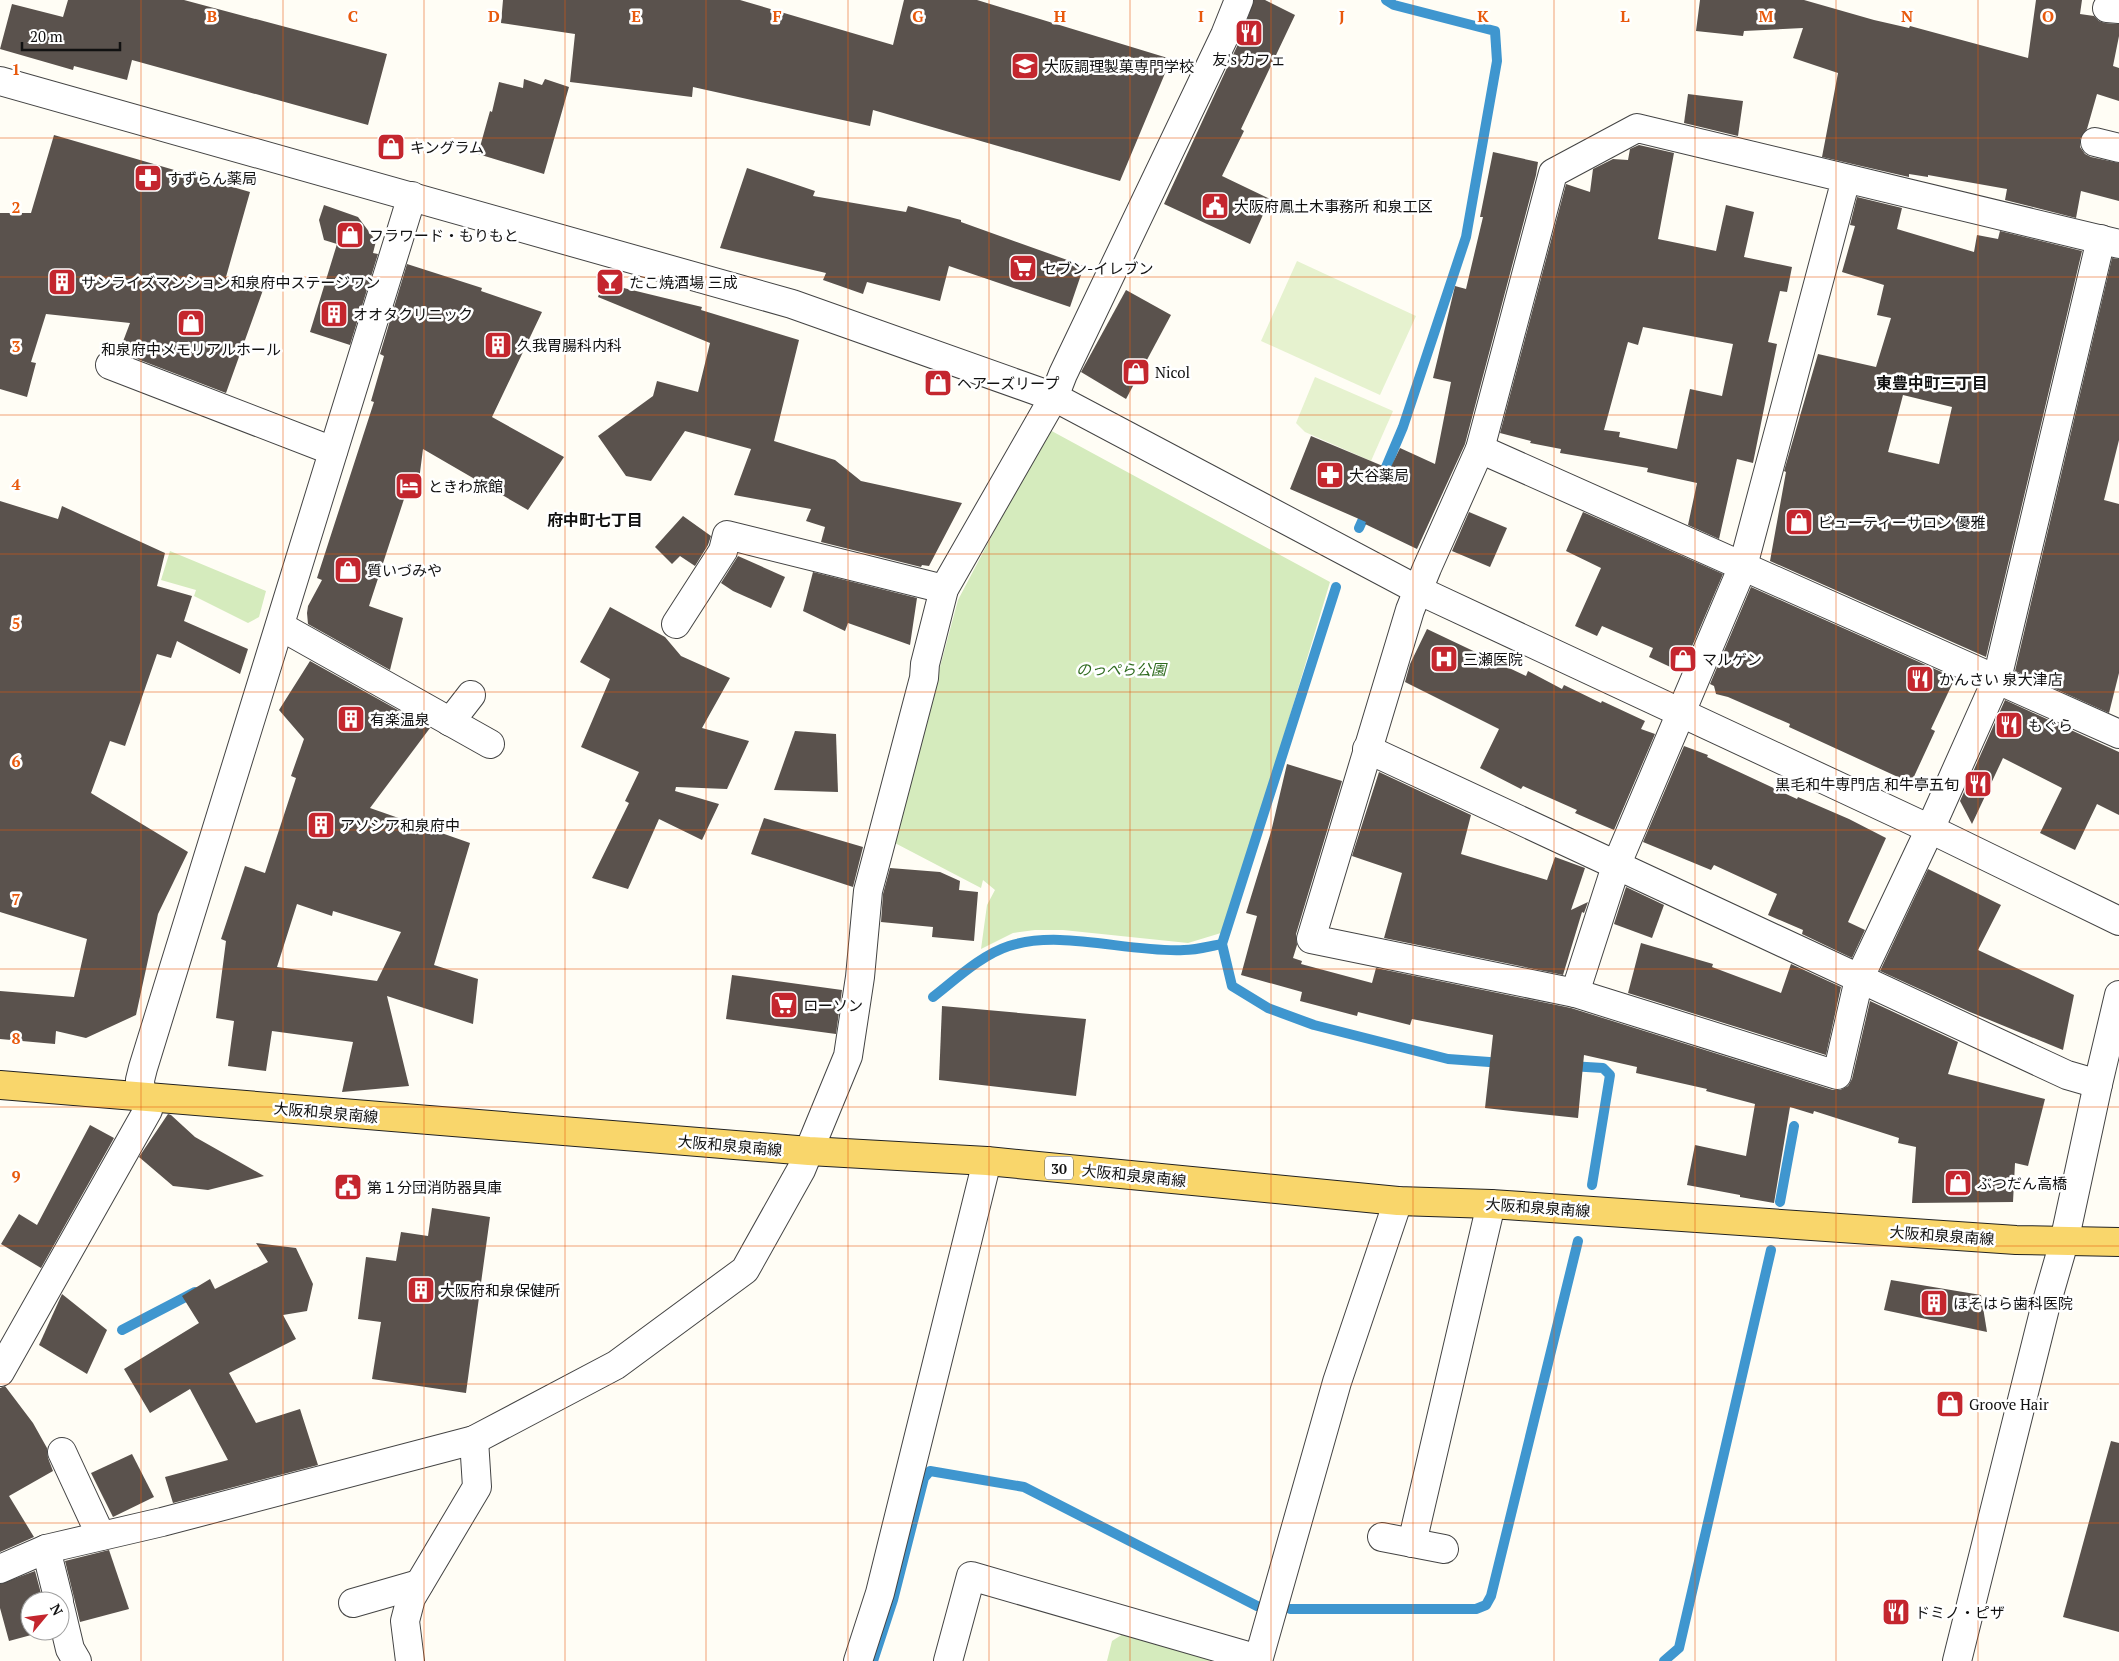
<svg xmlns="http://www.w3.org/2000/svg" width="2119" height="1661" viewBox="0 0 2119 1661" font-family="'PT Serif','Noto Sans JP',serif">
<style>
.green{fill:#d5ebbd}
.pitch{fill:#e6f2cf}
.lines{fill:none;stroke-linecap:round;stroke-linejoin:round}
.stream{stroke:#3f96cf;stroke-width:10}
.building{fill:#5a524d;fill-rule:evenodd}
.minor-casing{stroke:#444;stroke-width:30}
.tertiary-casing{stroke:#444;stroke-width:30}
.primary-casing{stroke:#222;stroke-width:30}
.minor{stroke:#fff;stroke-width:28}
.tertiary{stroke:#fff;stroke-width:28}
.primary{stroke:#f9d66b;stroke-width:28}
.grid{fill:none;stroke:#e8590c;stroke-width:1;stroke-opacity:0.55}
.labels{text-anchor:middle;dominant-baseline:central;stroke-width:5;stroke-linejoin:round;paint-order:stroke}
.shield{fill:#fff;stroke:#585858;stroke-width:1}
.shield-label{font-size:14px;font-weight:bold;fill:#111}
.poi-label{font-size:15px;fill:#111;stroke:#fff;text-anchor:start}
.park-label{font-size:15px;font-style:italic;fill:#2f6b1f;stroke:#fff}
.street-label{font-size:15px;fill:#111;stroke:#fff}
.neighbourhood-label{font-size:16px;font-weight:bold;fill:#111;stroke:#fff}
.grid-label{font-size:16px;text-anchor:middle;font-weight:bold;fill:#e8590c;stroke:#fff;stroke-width:5;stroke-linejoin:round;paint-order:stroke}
</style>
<rect width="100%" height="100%" fill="#fffdf5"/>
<g class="green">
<path d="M1048,429L1330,582L1237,892L1221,933L1188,943L1063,930H1035L1013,933L981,949L987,905L995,890L983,880L981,888L893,842L958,600Z"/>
<path d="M170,551L266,591L259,617L248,623L194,596L196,590L161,580Z"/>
<path d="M1123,1634L1217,1661H1107L1112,1641Z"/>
</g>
<g class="pitch">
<path d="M1297,261L1416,316L1380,395L1261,341Z"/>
<path d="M1315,377L1393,411L1371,461L1305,432L1296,423Z"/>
</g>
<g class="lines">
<g class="stream">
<path d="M1381,479L1403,427L1466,237L1497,61L1495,31L1394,5L1386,0"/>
<path d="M1359,528L1368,508"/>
<path d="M1336,587L1222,944L1232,986L1268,1008L1314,1025L1448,1059L1503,1063"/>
<path d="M933,997C955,980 981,955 1009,946C1061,929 1129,953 1184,950C1197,950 1210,946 1222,944"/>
<path d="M1570,1066L1603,1068L1610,1075L1592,1185"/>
<path d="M1780,1202L1794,1126"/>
<path d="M122,1330L195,1292"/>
<path d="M1290,1609H1476L1486,1605L1491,1596L1578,1241"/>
<path d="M873,1661L893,1600L924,1478L930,1471L1024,1487L1257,1606"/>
<path d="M1664,1661L1679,1648L1771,1250"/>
</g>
</g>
<g class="building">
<path d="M68,0H184L387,54L368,125L132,60L127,80L74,66L73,70L0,49L12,4L63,17Z"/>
<path d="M503,0H740L893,45L904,0H977L1171,59L1120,181L873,110L870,126L693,87L692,97L570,82L575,34L501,23Z"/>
<path d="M1254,0H1265L1295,15L1241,129L1244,131L1222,176L1270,199L1250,244L1164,204L1239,42Z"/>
<path d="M1700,0H1804L1874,20L1909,28L1910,26L2028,58L2036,0H2082L2080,14L2094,16L2099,21L2105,23L2119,24V36L2113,66L2119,68V101L2097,94L2087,129L2080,139V147L2085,154L2091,157L2119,163V201L2081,191L2076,218L2005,200L2007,189L1928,175V177L1909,174V177L1822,157L1838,73L1793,58L1803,28L1744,31L1743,36L1696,31Z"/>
<path d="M524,79L542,85L545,79L569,87L544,174L478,154L490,111L492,112L499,82L523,88Z"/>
<path d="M1688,94L1743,101L1738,136L1684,123Z"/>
<path d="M54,135L250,192L226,277L263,290L226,393L119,352L130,323L46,314L31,362L36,363L27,397L0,389V213H31Z"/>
<path d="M1639,145L1674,153L1658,239L1716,251L1726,205L1754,212L1744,257L1792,267L1787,292L1780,291L1768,342L1777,344L1753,463L1737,459L1719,539L1688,525L1697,483L1647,472L1648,468L1560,453L1561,449L1530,443L1531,441L1500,433L1566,184L1590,192L1593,169L1613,159L1628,160L1630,149ZM1643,327L1733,344L1722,396L1690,389L1677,449L1619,437L1620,432L1604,430L1628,342L1638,345Z"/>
<path d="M1493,152L1538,162L1536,175L1465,444L1417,549L1365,524L1366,522L1290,489L1311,436L1390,469L1400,448L1435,464L1451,382L1433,378L1455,286L1466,289L1483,217H1480Z"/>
<path d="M747,168L815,191L813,196L906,212L908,206L961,220V222L1084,266L1070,307L949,266L940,301L867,282L863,294L823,280L826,273L720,248Z"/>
<path d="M1857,197L1902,208L1897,229L1974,252L1977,235L1998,239L2000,231L2082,251L1986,657L1770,561L1786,472L1784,471L1818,354L1876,367L1891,318L1877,315L1884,285L1842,272L1855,226L1850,225ZM1903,395L1952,407L1939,464L1888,452Z"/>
<path d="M324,205L358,217L376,241L373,253L378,254L350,345L310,332L337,244L324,240L319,220Z"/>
<path d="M2112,258L2119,259V440L2104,500L2119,504V673L2109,713L2015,671Z"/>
<path d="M407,264L482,288L481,291L542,312L492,417L564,457L528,510L423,449L417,496L406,493L369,606L403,618L390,670L308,624L307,613L308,606L322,580L317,578L374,402L371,401L384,356L380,354Z"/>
<path d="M603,283L702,307L701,310L799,340L774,441L835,460L861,481L962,503L929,566L922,565L921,567L821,542L825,527L806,521L811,509L734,495L751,449L685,431L651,481L626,476L598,436L653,396L657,381L698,392L710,343L598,297Z"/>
<path d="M1126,290L1171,315L1126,399L1081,372Z"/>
<path d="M0,501L58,519L62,506L165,553L157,586L192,596L184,621L248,649L240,674L177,641L171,658L157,654L125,746L110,741L91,793L188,852L158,914L136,1015L86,1038L56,1031L55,1044L0,1039V991L74,997L87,939L0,912Z"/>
<path d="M1469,512L1507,528L1490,567L1452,551Z"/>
<path d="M1583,512L1723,574L1681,672L1649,657L1653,648L1602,626L1597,636L1575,626L1601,568L1566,551Z"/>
<path d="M683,516L711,536L708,545L695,566L680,556L672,564L655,547Z"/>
<path d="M738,556L785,577L771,608L733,591L721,583Z"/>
<path d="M813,572L917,598L910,645L848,623L845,631L803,611Z"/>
<path d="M1751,587L1955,678L1931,729L1935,731L1911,783L1789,727L1790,724L1728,697L1716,694L1714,686L1710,684Z"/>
<path d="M610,607L665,637L681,656L730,678L702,728L749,741L727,789L676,787L675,791L719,804L702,840L659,819L628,889L592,878L629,803L625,801L639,772L581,747L610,679L580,662Z"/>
<path d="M1427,629L1526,676L1528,671L1562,689L1564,685L1601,703L1602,701L1645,721L1641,729L1655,734L1614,830L1575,813L1577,810L1523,786L1521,789L1480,768L1499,729L1405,682L1410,664Z"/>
<path d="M310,661L430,728L370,808L470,843L434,965L478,979L473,1024L387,996L409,1086L342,1092L353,1042L272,1031L266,1071L228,1066L234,1021L216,1018L226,941L221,939L245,866L265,873L296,778L291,776L304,739L279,710ZM297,904L332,916L333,911L401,932L377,981L277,967Z"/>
<path d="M2005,700L2119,752V815L2097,804L2075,850L2040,833L2062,788L2003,758L1972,824L1960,801Z"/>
<path d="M795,731L836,734L838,792L774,790Z"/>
<path d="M1684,746L1708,755L1707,757L1797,799L1798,797L1849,819L1886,838L1848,922L1865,930L1852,958L1802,934L1803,930L1768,915L1777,894L1714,865L1711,870L1643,842Z"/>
<path d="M1287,764L1342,781L1296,934L1297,945L1293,958L1302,961L1301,964L1372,983L1376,968L1571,1008L1833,1090H1840L1848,1086L1852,1079L1870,1001L1958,1042L1948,1074L2045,1099L2028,1166L2015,1163L2013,1202L1912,1203L1916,1147L1898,1143L1899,1138L1814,1111L1813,1114L1790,1107L1774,1203L1740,1197V1195L1687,1185L1695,1145L1746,1156L1755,1104L1706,1091L1707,1089L1636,1073L1637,1067L1584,1055L1578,1118L1485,1108L1493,1035L1412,1019L1410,1025L1358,1012L1357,1016L1300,1001L1302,992L1241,975L1257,916L1246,913L1271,832Z"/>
<path d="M1379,772L1471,815L1461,854L1547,880L1555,857L1585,868L1571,910L1588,902L1584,913L1582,912L1563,975L1384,938L1402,873L1352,856Z"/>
<path d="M764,818L863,847L853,887L751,854Z"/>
<path d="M890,868L940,872L960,881L959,890L978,892L974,941L932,937L933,927L881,922L883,894Z"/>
<path d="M1928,869L2001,905L1978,950L2074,995L2063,1050L1970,1012L1880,971Z"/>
<path d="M1626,887L1664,905L1652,938L1614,924Z"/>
<path d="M1641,943L1713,964L1712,967L1781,993L1791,964L1841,987L1826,1055L1628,993Z"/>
<path d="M732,975L842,990L836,1034L726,1019Z"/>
<path d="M942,1006L1086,1019L1076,1096L939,1080Z"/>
<path d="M168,1114L171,1115L195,1137L264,1176L208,1190L173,1186L139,1157Z"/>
<path d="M90,1125L114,1138L41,1268L1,1244L19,1214L37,1225Z"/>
<path d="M432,1208L490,1217L466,1393L372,1379L381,1322L358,1319L366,1257L396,1261L401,1232L428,1236Z"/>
<path d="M256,1243L296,1248L313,1284L307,1311L283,1315L296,1339L229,1373L256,1423L300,1409L318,1465L173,1503L165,1477L228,1460L190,1389L150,1413L124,1369L199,1323L182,1296L210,1279L215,1289L268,1262Z"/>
<path d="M1891,1280L1981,1295L1987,1332L1884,1310Z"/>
<path d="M62,1294L107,1330L87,1374L39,1345Z"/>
<path d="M5,1386L33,1423L47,1448L48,1458L53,1471L9,1496L34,1537L0,1552V1388Z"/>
<path d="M2111,1441L2119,1443V1632L2063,1617Z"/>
<path d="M132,1454L154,1497L113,1517L91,1473Z"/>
<path d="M109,1550L129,1609L80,1622L65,1561Z"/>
<path d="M35,1571L43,1601H30V1631H46L9,1641L0,1608V1584Z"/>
</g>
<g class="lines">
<defs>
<g id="minor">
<path d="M2107,8L2119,9"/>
<path d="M2095,142L2119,148"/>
<path d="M1846,179L1743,566L1616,866L1575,993L1311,939L1410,610L1427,568L1480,449L1553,173L1637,128L2119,244"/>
<path d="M110,365L333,451"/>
<path d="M1480,449L2119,734"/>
<path d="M676,624L723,551L727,535L944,589"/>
<path d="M280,626L490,744"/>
<path d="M450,722L471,695"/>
<path d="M1367,749L2067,1075L2098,1084"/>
<path d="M1575,993L1837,1075L1859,979L1930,829L1997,679L2101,239"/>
<path d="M0,1372L148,1110L141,1097"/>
<path d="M62,1452L101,1536"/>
<path d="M1382,1537L1444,1549"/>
<path d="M1412,1543L1491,1204"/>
<path d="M46,1549L59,1601"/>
<path d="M0,1569L46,1549L162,1522L474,1440L616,1365L745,1270L801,1170L848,1056L860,977L868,891L924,678L925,664L944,589L1054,397L1063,374L1225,35L1239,0"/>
<path d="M353,1603L419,1584"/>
<path d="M60,1607L70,1649L77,1661"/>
<path d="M410,1661L405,1621L411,1598L477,1487L474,1440"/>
<path d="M858,1661L880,1593L987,1161"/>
<path d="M948,1661L971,1576L1258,1659"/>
<path d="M1258,1661L1337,1382L1398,1201"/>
</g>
<g id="tertiary">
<path d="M0,81L792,304L1054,397L1418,590L1930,829L2119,921"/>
<path d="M141,1097L140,1080L143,1068L412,196"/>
<path d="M1957,1661L2045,1308L2064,1242L2098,1084L2119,995"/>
</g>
<path id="primary" d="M0,1085L809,1151L987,1161L1398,1201L1491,1204L2016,1240L2119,1242"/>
</defs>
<use href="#minor" class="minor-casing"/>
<use href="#tertiary" class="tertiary-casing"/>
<use href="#primary" class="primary-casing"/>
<use href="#minor" class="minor"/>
<use href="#tertiary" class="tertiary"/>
<use href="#primary" class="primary"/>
</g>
<path class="grid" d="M141,0V1661M283,0V1661M424,0V1661M565,0V1661M706,0V1661M848,0V1661M989,0V1661M1130,0V1661M1271,0V1661M1413,0V1661M1554,0V1661M1695,0V1661M1836,0V1661M1978,0V1661M0,138H2119M0,277H2119M0,415H2119M0,554H2119M0,692H2119M0,830H2119M0,969H2119M0,1107H2119M0,1246H2119M0,1384H2119M0,1523H2119"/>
<defs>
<symbol id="restaurant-square" viewBox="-11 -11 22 22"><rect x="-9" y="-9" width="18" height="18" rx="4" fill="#c4262e" stroke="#fff"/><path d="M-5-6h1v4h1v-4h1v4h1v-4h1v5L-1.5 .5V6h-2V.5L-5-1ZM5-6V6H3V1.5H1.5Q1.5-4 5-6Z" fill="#fff"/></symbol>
<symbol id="school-square" viewBox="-11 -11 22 22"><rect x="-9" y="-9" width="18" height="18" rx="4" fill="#c4262e" stroke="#fff"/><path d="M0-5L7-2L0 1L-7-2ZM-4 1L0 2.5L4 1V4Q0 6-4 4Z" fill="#fff"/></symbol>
<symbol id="shop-square" viewBox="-11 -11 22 22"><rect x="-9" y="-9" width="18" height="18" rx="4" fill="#c4262e" stroke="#fff"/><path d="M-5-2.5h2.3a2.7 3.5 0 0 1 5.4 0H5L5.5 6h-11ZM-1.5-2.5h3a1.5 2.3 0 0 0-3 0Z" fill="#fff"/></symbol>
<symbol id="pharmacy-square" viewBox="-11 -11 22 22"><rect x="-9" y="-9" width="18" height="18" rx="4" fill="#c4262e" stroke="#fff"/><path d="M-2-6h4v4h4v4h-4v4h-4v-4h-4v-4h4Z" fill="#fff"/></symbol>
<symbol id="civic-square" viewBox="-11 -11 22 22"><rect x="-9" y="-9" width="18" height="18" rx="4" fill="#c4262e" stroke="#fff"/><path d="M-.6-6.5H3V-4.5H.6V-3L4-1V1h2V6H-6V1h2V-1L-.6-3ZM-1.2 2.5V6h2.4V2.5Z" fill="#fff"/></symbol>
<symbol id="supermarket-square" viewBox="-11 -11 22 22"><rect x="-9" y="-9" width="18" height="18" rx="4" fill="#c4262e" stroke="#fff"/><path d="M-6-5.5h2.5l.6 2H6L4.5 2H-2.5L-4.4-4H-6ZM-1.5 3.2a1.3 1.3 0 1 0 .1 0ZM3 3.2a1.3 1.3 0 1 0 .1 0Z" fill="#fff"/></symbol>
<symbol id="building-square" viewBox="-11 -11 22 22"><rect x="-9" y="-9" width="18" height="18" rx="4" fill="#c4262e" stroke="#fff"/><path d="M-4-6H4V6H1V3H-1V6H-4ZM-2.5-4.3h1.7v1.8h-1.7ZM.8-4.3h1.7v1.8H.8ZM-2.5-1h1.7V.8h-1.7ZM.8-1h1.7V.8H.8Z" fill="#fff"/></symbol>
<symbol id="bar-square" viewBox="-11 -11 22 22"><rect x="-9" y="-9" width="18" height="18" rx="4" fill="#c4262e" stroke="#fff"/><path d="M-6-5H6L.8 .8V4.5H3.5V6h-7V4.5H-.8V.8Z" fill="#fff"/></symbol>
<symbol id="hotel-square" viewBox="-11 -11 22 22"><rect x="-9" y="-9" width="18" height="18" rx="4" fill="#c4262e" stroke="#fff"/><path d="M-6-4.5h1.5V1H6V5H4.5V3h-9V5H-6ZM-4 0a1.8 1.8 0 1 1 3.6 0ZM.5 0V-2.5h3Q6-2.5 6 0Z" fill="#fff"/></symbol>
<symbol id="hospital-square" viewBox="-11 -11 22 22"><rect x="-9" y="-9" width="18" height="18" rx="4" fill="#c4262e" stroke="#fff"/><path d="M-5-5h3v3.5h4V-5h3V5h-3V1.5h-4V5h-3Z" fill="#fff"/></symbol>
</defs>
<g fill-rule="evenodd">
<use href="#restaurant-square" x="1233" y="17" width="32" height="32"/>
<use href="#school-square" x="1009" y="50" width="32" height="32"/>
<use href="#shop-square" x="375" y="131" width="32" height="32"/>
<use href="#pharmacy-square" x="132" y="162" width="32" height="32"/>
<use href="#civic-square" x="1199" y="190" width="32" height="32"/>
<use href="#shop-square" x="334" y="219" width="32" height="32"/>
<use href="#supermarket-square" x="1007" y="252" width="32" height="32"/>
<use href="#building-square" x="46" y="266" width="32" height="32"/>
<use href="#bar-square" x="594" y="266" width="32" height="32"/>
<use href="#building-square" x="318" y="298" width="32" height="32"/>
<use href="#shop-square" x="175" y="307" width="32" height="32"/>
<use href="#building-square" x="482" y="329" width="32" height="32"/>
<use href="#shop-square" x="1120" y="356" width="32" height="32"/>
<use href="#shop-square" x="922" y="367" width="32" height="32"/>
<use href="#pharmacy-square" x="1314" y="459" width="32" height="32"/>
<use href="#hotel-square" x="393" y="470" width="32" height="32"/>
<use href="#shop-square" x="1783" y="506" width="32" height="32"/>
<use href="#shop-square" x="332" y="554" width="32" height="32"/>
<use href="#hospital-square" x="1428" y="643" width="32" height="32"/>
<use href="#shop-square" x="1667" y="643" width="32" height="32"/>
<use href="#restaurant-square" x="1904" y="663" width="32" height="32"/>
<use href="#building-square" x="335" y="703" width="32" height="32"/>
<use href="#restaurant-square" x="1993" y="709" width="32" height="32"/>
<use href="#restaurant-square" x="1962" y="768" width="32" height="32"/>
<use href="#building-square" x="305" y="809" width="32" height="32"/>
<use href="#supermarket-square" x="768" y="989" width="32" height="32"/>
<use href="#shop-square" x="1942" y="1167" width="32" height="32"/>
<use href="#civic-square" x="332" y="1171" width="32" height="32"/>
<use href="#building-square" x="405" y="1274" width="32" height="32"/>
<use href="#building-square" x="1918" y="1287" width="32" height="32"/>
<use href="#shop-square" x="1934" y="1388" width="32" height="32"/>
<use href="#restaurant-square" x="1880" y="1596" width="32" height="32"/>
</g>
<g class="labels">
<rect class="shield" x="1045" y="1156.5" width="28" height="23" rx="4"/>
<g class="shield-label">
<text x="1059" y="1168">30</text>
</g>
<g class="poi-label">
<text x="1249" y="59" text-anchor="middle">友's カフェ</text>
<text x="1044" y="66">大阪調理製菓専門学校</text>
<text x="410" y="147">キングラム</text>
<text x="167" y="178">すずらん薬局</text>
<text x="1234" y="206">大阪府鳳土木事務所 和泉工区</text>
<text x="369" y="235">フラワード・もりもと</text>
<text x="1042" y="268">セブン-イレブン</text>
<text x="81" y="282">サンライズマンション和泉府中ステージワン</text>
<text x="629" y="282">たこ焼酒場 三成</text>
<text x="353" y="314">オオタクリニック</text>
<text x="517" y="345">久我胃腸科内科</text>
<text x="191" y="349" text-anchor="middle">和泉府中メモリアルホール</text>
<text x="1155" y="372">Nicol</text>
<text x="957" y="383">ヘアーズリープ</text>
<text x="1349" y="475">大谷薬局</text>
<text x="428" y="486">ときわ旅館</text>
<text x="1818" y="522">ビューティーサロン 優雅</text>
<text x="367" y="570">質いづみや</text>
<text x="1463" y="659">三瀬医院</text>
<text x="1702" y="659">マルゲン</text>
<text x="1939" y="679">かんさい 泉大津店</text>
<text x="370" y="719">有楽温泉</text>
<text x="2028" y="725">もぐら</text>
<text x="1959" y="784" text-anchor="end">黒毛和牛専門店 和牛亭五旬</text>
<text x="340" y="825">アソシア和泉府中</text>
<text x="803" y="1005">ローソン</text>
<text x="1977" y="1183">ぶつだん高橋</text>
<text x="367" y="1187">第１分団消防器具庫</text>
<text x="440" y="1290">大阪府和泉保健所</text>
<text x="1953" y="1303">ほそはら歯科医院</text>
<text x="1969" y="1404">Groove Hair</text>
<text x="1915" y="1612">ドミノ・ピザ</text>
</g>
<g class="park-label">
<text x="1121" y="669">のっぺら公園</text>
</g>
<g class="street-label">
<text transform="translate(326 1112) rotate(5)">大阪和泉泉南線</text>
<text transform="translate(730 1145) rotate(5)">大阪和泉泉南線</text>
<text transform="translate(1134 1175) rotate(6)">大阪和泉泉南線</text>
<text transform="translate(1538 1207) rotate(4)">大阪和泉泉南線</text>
<text transform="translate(1942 1235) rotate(4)">大阪和泉泉南線</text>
</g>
<g class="neighbourhood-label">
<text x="1932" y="383">東豊中町三丁目</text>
<text x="595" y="520">府中町七丁目</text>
</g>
</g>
<g class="grid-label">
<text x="212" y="22">B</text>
<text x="353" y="22">C</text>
<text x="494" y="22">D</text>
<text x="636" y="22">E</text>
<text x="777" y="22">F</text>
<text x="918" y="22">G</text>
<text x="1060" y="22">H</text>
<text x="1201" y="22">I</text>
<text x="1342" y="22">J</text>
<text x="1483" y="22">K</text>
<text x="1625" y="22">L</text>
<text x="1766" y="22">M</text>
<text x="1907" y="22">N</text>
<text x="2048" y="22">O</text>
<text x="16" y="75">1</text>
<text x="16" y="213">2</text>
<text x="16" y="352">3</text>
<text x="16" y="490">4</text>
<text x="16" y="629">5</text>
<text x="16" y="767">6</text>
<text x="16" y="905">7</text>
<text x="16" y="1044">8</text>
<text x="16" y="1182">9</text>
</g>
<g transform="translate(45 1616) rotate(61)"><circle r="24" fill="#ffffff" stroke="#a0a0a0"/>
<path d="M0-4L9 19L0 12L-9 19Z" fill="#c4262e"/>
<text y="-8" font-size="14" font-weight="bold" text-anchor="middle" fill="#111111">N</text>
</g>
<path d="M22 42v8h98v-8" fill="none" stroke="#111111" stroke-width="2.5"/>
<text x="30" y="42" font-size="15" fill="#111111" stroke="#ffffff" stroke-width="4" paint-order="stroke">20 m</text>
</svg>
